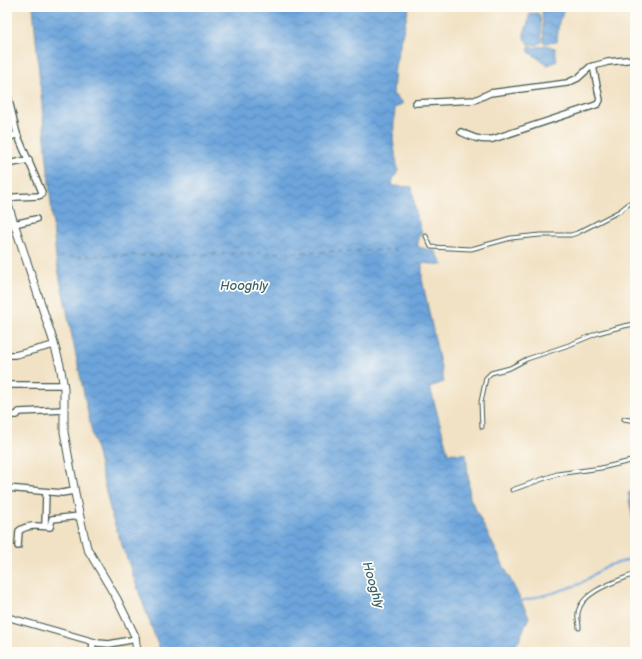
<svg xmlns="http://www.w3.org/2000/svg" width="642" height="659" viewBox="0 0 642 659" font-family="'Balsamiq Sans',sans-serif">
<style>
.water{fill:url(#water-waves);stroke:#467088}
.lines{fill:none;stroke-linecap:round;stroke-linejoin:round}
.stream{stroke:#6ca4db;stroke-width:2}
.ferry{stroke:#3a616e;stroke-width:1;stroke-dasharray:5 4;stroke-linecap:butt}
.service-casing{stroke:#3f564a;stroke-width:5}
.minor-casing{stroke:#3f564a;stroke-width:8}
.tertiary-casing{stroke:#3f564a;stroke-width:9}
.service{stroke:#fff;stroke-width:3}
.minor{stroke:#fff;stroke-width:5.5}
.tertiary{stroke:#fff;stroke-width:7}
.labels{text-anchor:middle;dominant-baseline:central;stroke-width:3.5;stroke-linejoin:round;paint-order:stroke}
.water-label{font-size:13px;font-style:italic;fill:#3a616e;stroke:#fdfcf7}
</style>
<defs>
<pattern id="water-waves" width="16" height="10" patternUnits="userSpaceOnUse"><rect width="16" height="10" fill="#6ca4db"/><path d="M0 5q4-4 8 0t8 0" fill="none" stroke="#5887b2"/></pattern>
</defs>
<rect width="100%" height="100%" fill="#fdfcf7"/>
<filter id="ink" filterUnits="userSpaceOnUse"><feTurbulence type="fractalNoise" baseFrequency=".025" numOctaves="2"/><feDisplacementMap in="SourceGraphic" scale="8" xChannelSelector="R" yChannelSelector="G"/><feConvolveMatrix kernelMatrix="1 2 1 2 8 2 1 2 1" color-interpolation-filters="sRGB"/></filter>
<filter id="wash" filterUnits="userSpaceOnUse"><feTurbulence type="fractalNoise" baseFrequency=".012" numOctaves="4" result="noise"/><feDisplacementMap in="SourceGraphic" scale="16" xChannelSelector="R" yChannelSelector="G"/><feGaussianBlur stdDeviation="0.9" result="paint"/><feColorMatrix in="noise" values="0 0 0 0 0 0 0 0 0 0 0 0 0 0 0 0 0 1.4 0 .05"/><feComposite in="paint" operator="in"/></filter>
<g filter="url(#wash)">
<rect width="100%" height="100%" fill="#f2e2c5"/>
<g class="water">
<path d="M33,7H409L395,66L393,94L403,103L395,108L393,140L398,171L393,179L392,186L412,187L416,213L422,234L418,237V247L435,251L443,265L422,263V279L444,382L430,387L448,453L466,454L470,498L529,617L519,640L511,652H161L158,645L112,517L91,428L56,259Z"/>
<path d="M543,7H563L564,12L559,21L557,42L544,43L542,10Z"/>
<path d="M531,13H538L540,16L542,42L537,45H530L524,38C523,30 527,29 528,22C529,18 528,16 531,13Z"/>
<path d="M545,45L555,48L557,61L548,65L529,52V47L534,48Z"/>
<path d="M635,490V539L634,537L632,514L628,493Z"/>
</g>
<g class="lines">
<path class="stream" d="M521,601L553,593L580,584L606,566L635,558"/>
<path class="ferry" d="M59,257L399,250"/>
</g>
</g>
<g filter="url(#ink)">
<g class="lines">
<defs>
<g id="service">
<path d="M426,236L431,247L471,249L511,238L540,235H571L577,233L620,211L635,199"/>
<path d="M624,419L635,421"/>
<path d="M482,427L481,402L486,378L491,373L510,368L527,359L569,345L598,333L624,326L635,324"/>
<path d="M512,490L557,474L601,468L635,460"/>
<path d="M579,628C579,623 577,617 578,613C581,591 618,581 635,574"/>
</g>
<g id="minor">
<path d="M416,103L475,100L490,93L567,83L578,78L590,67L608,62L635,59"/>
<path d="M461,132C472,137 480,141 493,139L593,106L598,104L600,100L593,66"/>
<path d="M7,139L17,134"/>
<path d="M7,164L29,160"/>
<path d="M7,201L15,197L38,196L41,195L42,192L17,134L7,92"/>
<path d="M14,224L36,219"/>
<path d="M7,355H15L54,345"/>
<path d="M7,385H64"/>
<path d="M7,415H17L19,412L64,410"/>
<path d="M7,488L62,493L74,491"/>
<path d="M45,526L46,492"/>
<path d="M18,546L19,531C28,524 40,526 50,527L52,519L80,516"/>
<path d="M7,617L98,643L109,644L136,639"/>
<path d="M92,652L93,642"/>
</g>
<path id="tertiary" d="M7,202L53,340L60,365L64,388V432L77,504L87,548L117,599L135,636L137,652"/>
</defs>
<use href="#service" class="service-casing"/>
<use href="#minor" class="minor-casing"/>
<use href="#tertiary" class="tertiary-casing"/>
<use href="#service" class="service"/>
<use href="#minor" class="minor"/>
<use href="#tertiary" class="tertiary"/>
</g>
</g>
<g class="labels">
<g class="water-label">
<text x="244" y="286">Hooghly</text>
<text transform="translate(373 585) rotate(74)">Hooghly</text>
</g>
</g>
<rect width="642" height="659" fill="none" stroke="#fdfcf7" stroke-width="24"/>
</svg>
